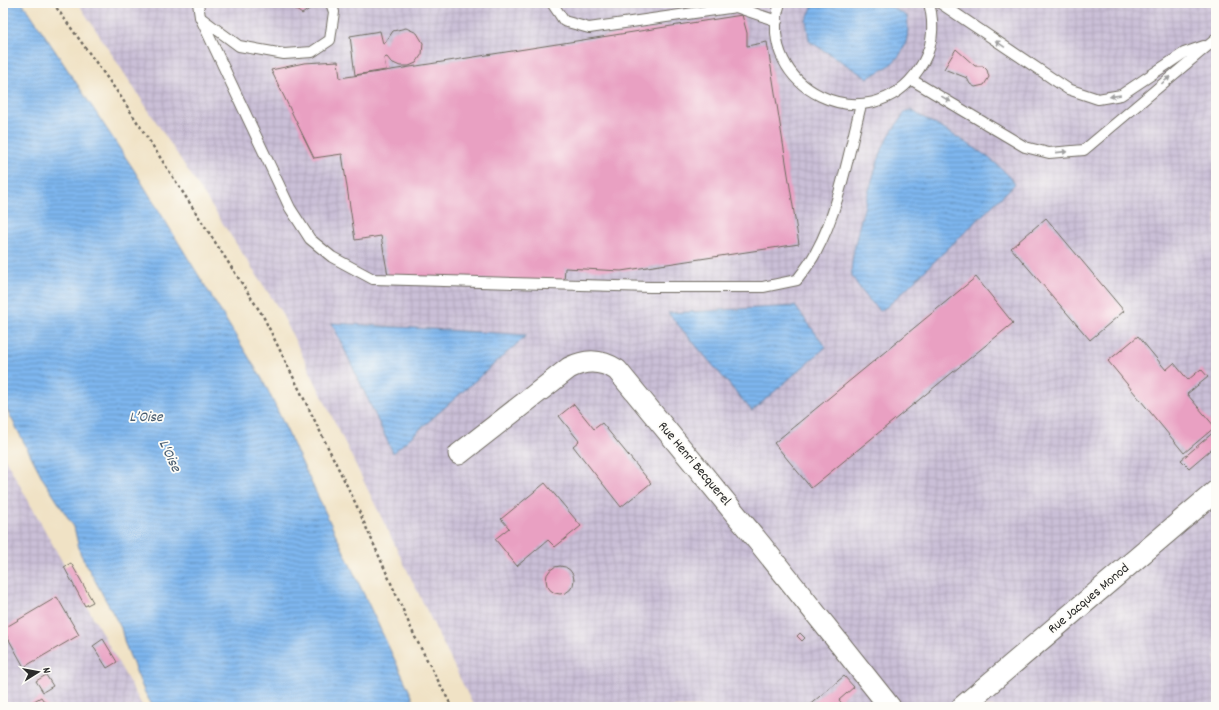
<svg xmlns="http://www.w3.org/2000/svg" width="1219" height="710" viewBox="0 0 1219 710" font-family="Dekko,sans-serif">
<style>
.industrial{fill:url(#industrial-grid)}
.water{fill:url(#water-rules);stroke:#54708c}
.building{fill:#e9a0c2}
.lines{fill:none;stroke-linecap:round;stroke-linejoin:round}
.lane-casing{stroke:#706b61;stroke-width:12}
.street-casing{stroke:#706b61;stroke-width:23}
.path{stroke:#706b61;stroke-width:2.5;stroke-dasharray:3 3;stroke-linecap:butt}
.lane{stroke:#fff;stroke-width:10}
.street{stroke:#fff;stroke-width:21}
.oneway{fill:#a0a0a0}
.labels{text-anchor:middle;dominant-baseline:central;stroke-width:3.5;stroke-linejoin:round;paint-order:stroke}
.street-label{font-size:14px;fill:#2b2b2b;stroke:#fdfcf7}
.water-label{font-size:15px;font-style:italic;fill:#485c6f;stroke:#fdfcf7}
</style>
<defs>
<pattern id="industrial-grid" width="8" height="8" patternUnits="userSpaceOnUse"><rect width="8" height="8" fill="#cabfd7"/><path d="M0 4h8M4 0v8" fill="none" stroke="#aea4b9"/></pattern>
<pattern id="water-rules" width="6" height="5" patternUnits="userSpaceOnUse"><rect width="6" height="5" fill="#7eb6ee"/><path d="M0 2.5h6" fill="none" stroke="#6794c1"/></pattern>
</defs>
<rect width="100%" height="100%" fill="#fdfcf7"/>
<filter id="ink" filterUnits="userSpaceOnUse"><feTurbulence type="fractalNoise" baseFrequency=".025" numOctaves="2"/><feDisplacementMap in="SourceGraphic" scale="8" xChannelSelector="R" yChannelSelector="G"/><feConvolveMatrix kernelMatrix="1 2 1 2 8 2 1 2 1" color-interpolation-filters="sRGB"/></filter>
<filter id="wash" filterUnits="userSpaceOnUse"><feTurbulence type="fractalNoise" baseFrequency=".012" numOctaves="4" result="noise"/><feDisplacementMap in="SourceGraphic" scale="16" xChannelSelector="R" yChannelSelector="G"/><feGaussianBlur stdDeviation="0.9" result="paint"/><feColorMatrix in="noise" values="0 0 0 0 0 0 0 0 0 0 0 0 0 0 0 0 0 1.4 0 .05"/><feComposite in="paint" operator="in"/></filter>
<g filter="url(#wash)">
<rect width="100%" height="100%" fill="#f0e2c5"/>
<g class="industrial">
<path d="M78,3H1216V707H474L281,312Z"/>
<path d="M3,455L143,707H3Z"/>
</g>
<g class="water">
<path d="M3,3H22L28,10L134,170L264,382L417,707H153L144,691L125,644L121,628L80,553L74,527L43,479L3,402Z"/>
<path d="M814,3H885L907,16C912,50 896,65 867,78L809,41L806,20Z"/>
<path d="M911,110C941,129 996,155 1015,184L888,306L880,311C872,304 856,285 852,275C847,261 875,167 882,150C887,136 898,123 906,111Z"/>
<path d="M795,306L826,347L752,411L668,313Z"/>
<path d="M332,323L527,335L393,453Z"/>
</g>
<g id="blocks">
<g class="building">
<path d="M286,3H318L302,14Z"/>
<path d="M742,15L747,33V46L767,42L799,244L621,271L565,268L564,282L388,276L381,236L355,240L342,154L314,158L271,70L304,63L338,61L340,78Z"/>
<path d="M406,28L417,33L423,43L422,54L416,63L409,66H400L391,62L387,57L384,58L386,70L355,75L350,36L380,31L383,44L385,43L393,31Z"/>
<path d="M956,49L975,66H983L987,70L989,77L984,85L975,87L970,84L967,78L944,69Z"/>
<path d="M1046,218L1124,311L1090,340L1011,248Z"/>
<path d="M976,277L1013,323L811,488L774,443Z"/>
<path d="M1138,336L1166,370L1174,363L1188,380L1201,369L1208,377L1187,394L1215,427L1184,453L1108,361Z"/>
<path d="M574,404L594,429L602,423L651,483L621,507L573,446L579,441L559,416Z"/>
<path d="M1216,430V445L1189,468L1181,460Z"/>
<path d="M545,483L581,526L555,547L548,540L517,566L495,539L509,528L501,519Z"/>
<path d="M71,563L93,602L85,606L64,567Z"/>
<circle cx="560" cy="580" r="14"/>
<path d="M57,597L79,635L24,667L3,629Z"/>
<path d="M800,633L805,638L802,641L797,636Z"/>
<path d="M103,639L117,662L107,668L93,646Z"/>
<path d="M46,675L53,686L43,692L36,681Z"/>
<path d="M844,676L854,687L839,700L845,707H807Z"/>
<path d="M41,697L48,707H24Z"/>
</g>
</g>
</g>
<g filter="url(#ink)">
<use href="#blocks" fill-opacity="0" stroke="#706b61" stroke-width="1"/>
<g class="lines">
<defs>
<g id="lane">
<path d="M198,3L200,17L290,208L310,239L332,257L373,279L650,287H763L797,280C804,271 811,262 816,252C839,210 849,151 861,105"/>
<path d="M552,3L564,21L589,28L736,7L777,21"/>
<path d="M780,3C753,88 869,144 919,69C933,49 935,26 929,3"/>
<path d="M940,3L1068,89L1098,99L1121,95L1184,53L1204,46"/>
<path d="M201,18L239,46L284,54L312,52L330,40L334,12L331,3"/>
<path d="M912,80L1025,147L1049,153L1084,150L1216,39"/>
</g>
<g id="street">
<path d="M459,454L569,368C586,359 602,360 617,370L761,545L890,707"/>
<path d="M962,707L1216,491"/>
</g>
</defs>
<use href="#lane" class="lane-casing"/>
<use href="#street" class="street-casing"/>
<path class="path" d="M53,3L121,97L263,316L354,500L415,637L452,707"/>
<use href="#lane" class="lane"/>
<use href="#street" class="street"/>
</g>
<defs><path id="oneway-solid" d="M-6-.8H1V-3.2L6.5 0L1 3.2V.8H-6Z"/></defs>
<g class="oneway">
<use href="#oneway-solid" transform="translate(1000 44) rotate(-146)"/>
<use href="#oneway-solid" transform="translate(1166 80) rotate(-40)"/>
<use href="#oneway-solid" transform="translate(1115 96) rotate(171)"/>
<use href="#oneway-solid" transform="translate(946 99) rotate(31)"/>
<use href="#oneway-solid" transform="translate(1062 152) rotate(-6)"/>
</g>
</g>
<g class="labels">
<g class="street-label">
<text transform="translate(694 464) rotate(50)">Rue Henri Becquerel</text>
<text transform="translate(1089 599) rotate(-40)">Rue Jacques Monod</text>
</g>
<g class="water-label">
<text x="146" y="418">L’Oise</text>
<text transform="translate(169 456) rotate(65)">L'Oise</text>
</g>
</g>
<rect width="1219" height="710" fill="none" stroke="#fdfcf7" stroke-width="16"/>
<g transform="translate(38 672) rotate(79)" stroke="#fdfcf7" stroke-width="3" paint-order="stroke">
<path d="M0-3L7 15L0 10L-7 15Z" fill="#2b2b2b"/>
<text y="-6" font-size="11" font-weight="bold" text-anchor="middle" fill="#2b2b2b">N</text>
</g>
</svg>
